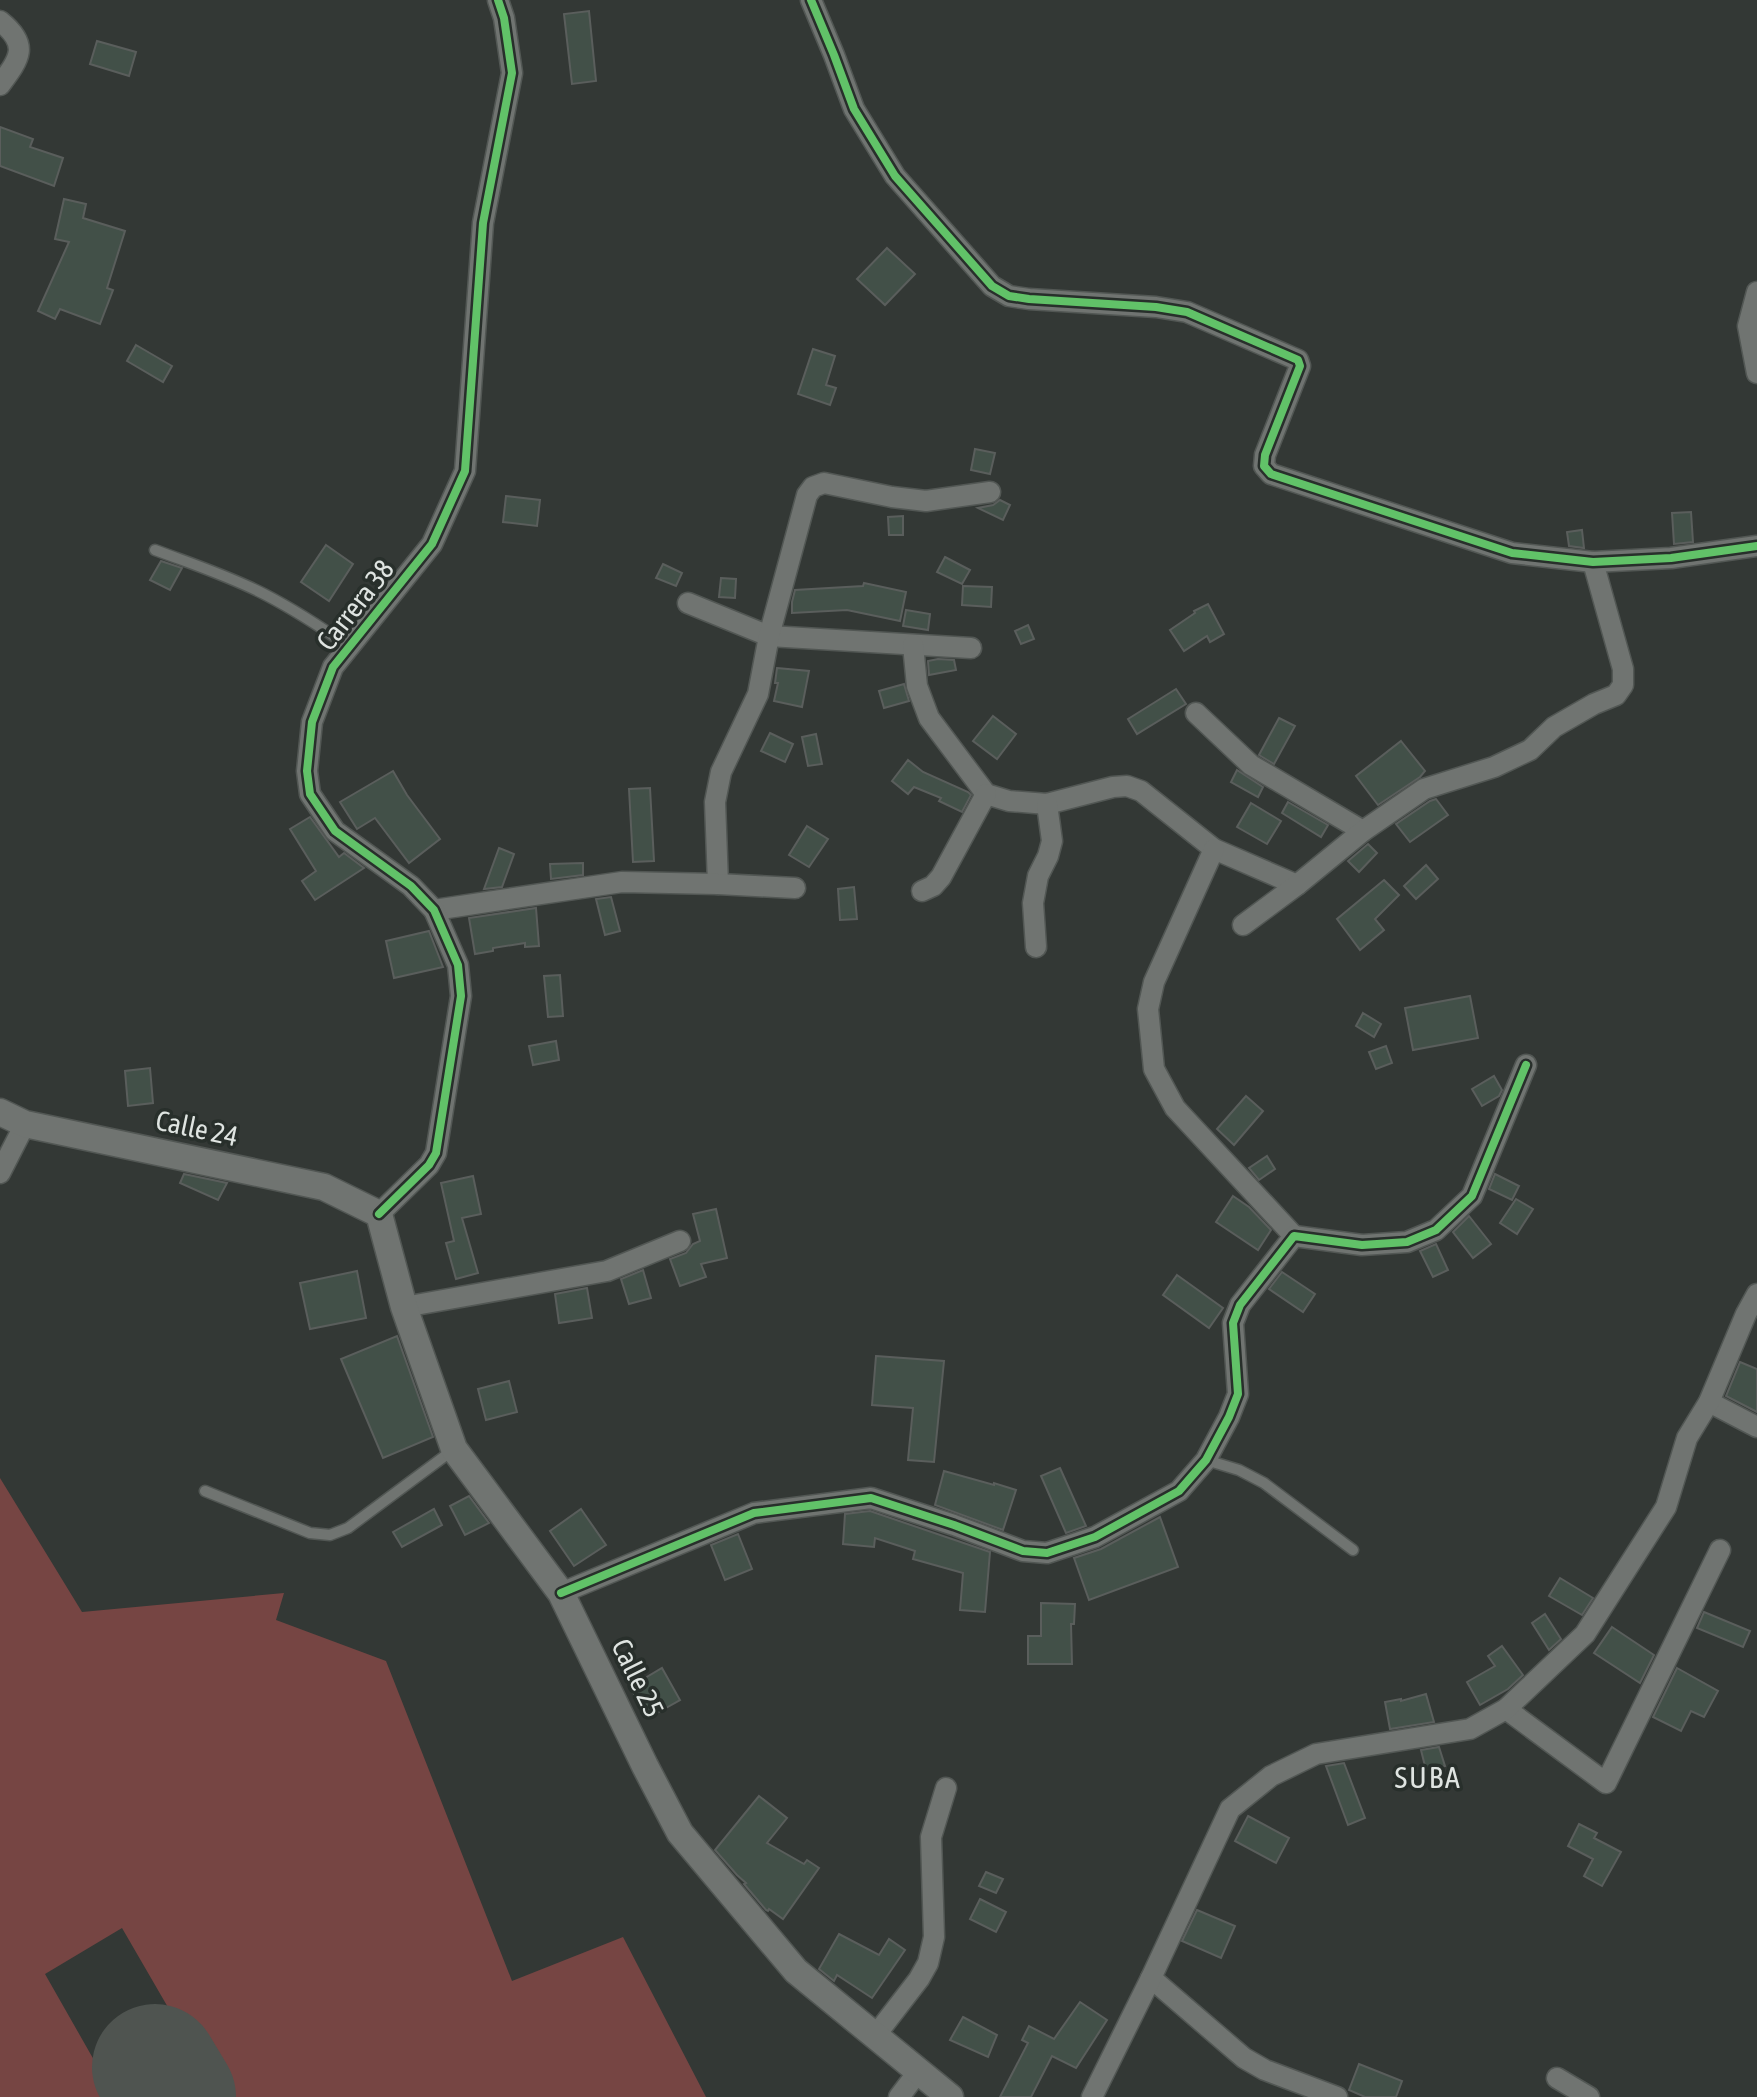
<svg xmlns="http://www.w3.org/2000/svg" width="1757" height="2097" viewBox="0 0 1757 2097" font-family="'Asap Condensed',sans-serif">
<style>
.green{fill:#764543}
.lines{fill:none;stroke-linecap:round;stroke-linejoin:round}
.runway{stroke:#4f5450;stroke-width:126}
.building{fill:#425048;stroke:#5a5e5c;stroke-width:2}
.service-casing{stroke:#525754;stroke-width:13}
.minor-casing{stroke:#525754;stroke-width:23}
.tertiary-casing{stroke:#525754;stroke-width:29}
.service{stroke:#707471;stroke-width:10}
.minor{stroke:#707471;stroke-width:20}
.tertiary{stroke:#707471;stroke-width:26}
.cycleway-casing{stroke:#282f2b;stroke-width:13}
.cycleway{stroke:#61c268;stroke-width:8}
.labels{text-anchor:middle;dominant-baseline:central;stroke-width:7;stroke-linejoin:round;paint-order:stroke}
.street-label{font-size:28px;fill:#dfe4e1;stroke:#282f2b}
.neighbourhood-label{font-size:30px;letter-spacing:2px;fill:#dfe4e1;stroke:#282f2b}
</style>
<rect width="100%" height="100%" fill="#333835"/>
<path class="green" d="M0,1478L82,1612L284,1593L276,1620L386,1661L512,1981L623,1937L706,2097H220L122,1928L45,1974L115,2097H0Z"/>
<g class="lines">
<path class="runway" d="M155,2067L173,2097"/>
</g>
<g class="building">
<path d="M589,11L596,81L572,84L564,14Z"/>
<path d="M97,41L136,52L129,76L90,64Z"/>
<path d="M0,127L33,139L30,147L63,158L54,186L0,166Z"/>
<path d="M64,199L86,204L83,218L125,231L107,288L113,290L100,324L60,309L55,319L38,311L69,242L55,239Z"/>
<path d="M887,248L915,274L885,305L857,279Z"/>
<path d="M136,345L172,366L163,382L127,361Z"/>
<path d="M813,349L835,356L826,385L836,388L830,405L798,394Z"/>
<path d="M975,449L995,453L990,474L971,470Z"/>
<path d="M506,496L540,500L537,526L503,522Z"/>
<path d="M1000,500L1010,505L1003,520L978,508L993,505Z"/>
<path d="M1691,512L1693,542L1674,544L1672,513Z"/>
<path d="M903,516V535H889L888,517Z"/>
<path d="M1582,530L1584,548L1569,546L1567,532Z"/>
<path d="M326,545L353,564L329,601L301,582Z"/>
<path d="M945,557L970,570L962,584L937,572Z"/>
<path d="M161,561L182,568L170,590L150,580Z"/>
<path d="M663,564L682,573L676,586L656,578Z"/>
<path d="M721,578L736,579L735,598L719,597Z"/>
<path d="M864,583L906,592L900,621L847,610L792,613V602L795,590L863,586Z"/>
<path d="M963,586L992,587L991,607L962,605Z"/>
<path d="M1208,604L1224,634L1210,642L1207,636L1184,651L1170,630L1195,613L1194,611Z"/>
<path d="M906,610L930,614L928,630L903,626Z"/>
<path d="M1028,625L1034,639L1021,644L1015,631Z"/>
<path d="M938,659L954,660L956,670L929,675L928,661Z"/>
<path d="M777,668L809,671L802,707L774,701L778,683H775Z"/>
<path d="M904,684L909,701L884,708L879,691Z"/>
<path d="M1176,689L1186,704L1137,734L1128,719Z"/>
<path d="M993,716L1016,734L997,759L973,741Z"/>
<path d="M1279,718L1295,726L1274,764L1259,755Z"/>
<path d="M770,733L793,744L785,762L761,751Z"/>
<path d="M816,734L822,764L808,766L802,737Z"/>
<path d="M1401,741L1425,771L1420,777L1378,805L1356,776Z"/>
<path d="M908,760L923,772L968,792L971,795L962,812L939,801L941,798L914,787L908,794L892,781Z"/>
<path d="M1237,770L1263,787L1258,797L1231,782Z"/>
<path d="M393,771L407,795L440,839L409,863L375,818L357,829L340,802Z"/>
<path d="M650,788L654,861L633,862L629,789Z"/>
<path d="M1436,799L1448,815L1410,842L1396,824L1430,801Z"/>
<path d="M1288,802L1328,825L1321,837L1282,813Z"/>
<path d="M1251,803L1281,821L1267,844L1237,827Z"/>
<path d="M310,817L339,857L344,853L364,868L315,900L302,881L316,871L290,829Z"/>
<path d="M807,826L828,839L809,867L789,855Z"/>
<path d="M1368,844L1377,853L1359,872L1348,861Z"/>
<path d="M499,848L514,854L502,887L484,889Z"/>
<path d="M583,863V875L551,879L550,864Z"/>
<path d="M1426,865L1438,879L1416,899L1404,886Z"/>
<path d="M1384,880L1399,895L1375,919L1384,930L1360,950L1337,919Z"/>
<path d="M854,887L857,919L840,920L838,889Z"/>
<path d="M611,897L620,931L605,935L596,899Z"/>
<path d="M536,908L539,946L525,947V943L493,948V951L475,954L469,918Z"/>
<path d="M429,931L443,967L394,978L386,941Z"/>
<path d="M560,975L563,1016L548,1017L544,976Z"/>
<path d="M1470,996L1478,1038L1413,1050L1405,1008Z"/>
<path d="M1363,1013L1381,1024L1374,1037L1356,1026Z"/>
<path d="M556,1041L559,1060L533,1065L529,1046Z"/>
<path d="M1386,1046L1392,1063L1376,1069L1369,1052Z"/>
<path d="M150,1068L153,1103L128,1106L125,1071Z"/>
<path d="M1494,1076L1502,1090L1499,1096L1482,1106L1472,1089Z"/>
<path d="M1246,1096L1263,1111L1234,1145L1217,1129Z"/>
<path d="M1267,1156L1275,1169L1259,1180L1249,1168Z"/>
<path d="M184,1174L227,1183L218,1200L180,1183Z"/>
<path d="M1495,1174L1519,1186L1512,1200L1489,1189Z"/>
<path d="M473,1176L481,1214L462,1218L478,1273L456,1279L446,1243L454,1241L441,1183Z"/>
<path d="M1233,1196L1249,1207L1271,1230L1258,1250L1216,1222Z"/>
<path d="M1516,1199L1533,1209L1517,1234L1500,1223Z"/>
<path d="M716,1209L727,1258L701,1264L706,1277L680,1286L670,1259L686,1253L693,1244L700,1241L693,1214Z"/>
<path d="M1469,1216L1491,1244L1473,1258L1453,1232Z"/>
<path d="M1436,1244L1448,1270L1433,1277L1420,1251Z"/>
<path d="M643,1270L651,1298L629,1304L621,1279Z"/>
<path d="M357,1271L366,1318L310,1329L300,1283Z"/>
<path d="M1282,1272L1315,1294L1303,1312L1269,1289Z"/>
<path d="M1177,1275L1223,1308L1209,1328L1163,1295Z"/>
<path d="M587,1288L592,1318L559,1323L555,1294Z"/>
<path d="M397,1336L433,1437L383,1458L341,1359Z"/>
<path d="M876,1356L944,1361L934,1462L908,1460L913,1408L872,1405Z"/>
<path d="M1740,1362L1757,1369V1412L1726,1396Z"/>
<path d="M509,1381L517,1412L486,1420L478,1389Z"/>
<path d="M1060,1468L1086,1526L1066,1533L1041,1476Z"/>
<path d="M944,1471L994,1485V1483L1016,1490L1003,1530L935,1505Z"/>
<path d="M469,1496L489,1523L465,1535L450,1506Z"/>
<path d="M434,1509L442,1525L402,1547L393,1532Z"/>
<path d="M581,1509L606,1545L574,1566L550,1531Z"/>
<path d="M870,1511L990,1552L985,1612L960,1610L963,1573L913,1559L915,1551L875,1538L874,1547L843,1544L845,1514Z"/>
<path d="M1160,1517L1178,1567L1089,1600L1074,1558L1101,1549Z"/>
<path d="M738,1534L752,1569L725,1580L711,1545Z"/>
<path d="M1560,1578L1593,1598L1582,1615L1549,1596Z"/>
<path d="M1041,1603L1075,1604L1074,1624H1071L1072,1664H1028V1636H1041Z"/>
<path d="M1704,1612L1750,1631L1743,1647L1697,1628Z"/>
<path d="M1545,1614L1561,1639L1549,1650L1532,1623Z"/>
<path d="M1612,1627L1654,1655L1640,1683L1594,1653Z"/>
<path d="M1502,1646L1523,1675L1508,1689L1480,1705L1467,1682L1495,1666L1488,1656Z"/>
<path d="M662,1668L680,1700L648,1718L630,1687Z"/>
<path d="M1677,1668L1718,1691L1704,1717L1691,1711L1681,1731L1653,1717Z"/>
<path d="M1426,1694L1434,1722L1390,1729L1385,1702L1401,1699V1701Z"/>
<path d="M1439,1747L1445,1766L1426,1770L1421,1750Z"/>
<path d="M1344,1763L1365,1818L1348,1825L1326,1766Z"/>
<path d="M759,1796L787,1818L767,1843L804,1864L807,1860L819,1868L783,1919L769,1909L768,1911L766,1910L744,1884L746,1883L737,1875L715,1850Z"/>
<path d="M1248,1816L1289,1838L1276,1863L1235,1841Z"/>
<path d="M1579,1824L1597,1833L1594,1838L1621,1852L1602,1886L1584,1876L1593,1859L1568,1846Z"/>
<path d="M986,1872L1003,1879L996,1893L979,1886Z"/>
<path d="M980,1899L1006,1912L996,1932L970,1919Z"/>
<path d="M1197,1910L1235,1926L1221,1958L1182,1941Z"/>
<path d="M839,1934L879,1955L889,1939L905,1950L872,1998L837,1975L834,1981L819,1969Z"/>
<path d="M1080,2002L1107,2020L1076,2068L1052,2056L1031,2097H1000L1028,2043L1022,2040L1029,2026L1054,2039Z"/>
<path d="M963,2017L997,2035L988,2057L950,2040Z"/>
<path d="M1359,2064L1402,2081L1396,2097H1365L1349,2090Z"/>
</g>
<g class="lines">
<defs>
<g id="service">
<path d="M155,550C192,564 229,576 264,594C293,609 321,627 348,646"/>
<path d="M1206,1460L1239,1470L1264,1483L1353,1550"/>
<path d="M205,1491L310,1533L330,1535L348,1528L453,1450"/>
</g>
<g id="minor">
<path d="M811,0L834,55L854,109L895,176L992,286L1009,296L1029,299L1156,307L1187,312L1298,360L1300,366L1265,455L1264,466L1271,474L1512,553L1593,562L1671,558L1757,546"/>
<path d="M0,21C30,45 20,58 0,85"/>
<path d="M1757,292L1748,326L1757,373"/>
<path d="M688,603L769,636L971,648"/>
<path d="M913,645L917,686L929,718L986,794L1009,801L1047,804L1113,787L1127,786L1141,791L1214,849L1297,885"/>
<path d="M1196,713L1251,765L1363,831"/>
<path d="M1214,849L1154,982L1148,1009L1154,1069L1175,1108L1294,1236"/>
<path d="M718,884L715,802L721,772L758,694L769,636L807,495L813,487L824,483L892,497L926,501L990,492"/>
<path d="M922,891L933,886L941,877L986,794"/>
<path d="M434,910L622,882L718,884L795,888"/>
<path d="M1243,925L1297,885L1363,831L1424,789L1494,767L1530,750L1554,727L1594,704L1616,695L1623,685V669L1593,562"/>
<path d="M1036,947L1033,903L1038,876L1048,856L1052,841L1047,804"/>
<path d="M0,1173L25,1124"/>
<path d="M379,1214L429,1165L436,1153L461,996L458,965L434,910L411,886L335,831L310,794L307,771L312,722L333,667L432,544L465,471L483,223L512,73L504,18L498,0"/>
<path d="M404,1307L607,1271L680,1241"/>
<path d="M1709,1402L1757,1427"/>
<path d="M561,1593L754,1513L871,1498L954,1525L1023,1551L1047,1553L1095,1537L1179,1491L1206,1460L1229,1417L1238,1394L1233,1323L1240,1305L1294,1236L1362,1245L1407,1242L1436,1230L1472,1196L1526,1065"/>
<path d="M1506,1709L1606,1783L1720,1550"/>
<path d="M1151,1978L1244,2058L1265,2070L1337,2097"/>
<path d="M875,2036L919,1979L928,1963L934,1937L931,1837L946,1788"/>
<path d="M1557,2078L1589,2097"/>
<path d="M899,2097L918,2072"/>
<path d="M1092,2097L1151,1978L1230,1809L1271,1776L1316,1754L1470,1729L1506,1709L1585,1634L1666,1507L1687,1438L1709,1402L1746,1314L1757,1294"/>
</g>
<path id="tertiary" d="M0,1112L25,1124L324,1187L379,1214L404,1307L454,1449L561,1593L645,1766L680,1833L796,1971L950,2097"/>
</defs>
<use href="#service" class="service-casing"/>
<use href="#minor" class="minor-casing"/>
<use href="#tertiary" class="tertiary-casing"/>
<use href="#service" class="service"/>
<use href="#minor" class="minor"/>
<use href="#tertiary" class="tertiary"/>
<defs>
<g id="cycleway">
<path d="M811,0L834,55L854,109L895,176L992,286L1009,296L1029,299L1156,307L1187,312L1298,360L1300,366L1265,455L1264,466L1271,474L1512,553L1593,562L1671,558L1757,546"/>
<path d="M379,1214L429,1165L436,1153L461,996L458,965L434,910L411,886L335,831L310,794L307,771L312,722L333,667L432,544L465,471L483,223L512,73L504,18L498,0"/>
<path d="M561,1593L754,1513L871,1498L954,1525L1023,1551L1047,1553L1095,1537L1179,1491L1206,1460L1229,1417L1238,1394L1233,1323L1240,1305L1294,1236L1362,1245L1407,1242L1436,1230L1472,1196L1526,1065"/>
</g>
</defs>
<use href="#cycleway" class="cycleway-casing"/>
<use href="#cycleway" class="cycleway"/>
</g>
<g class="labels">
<g class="street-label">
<text transform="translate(355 605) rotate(-52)">Carrera 38</text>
<text transform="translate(197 1128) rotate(12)">Calle 24</text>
<text transform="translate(638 1678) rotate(64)">Calle 25</text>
</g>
<g class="neighbourhood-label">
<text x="1428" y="1777">SUBA</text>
</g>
</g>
</svg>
